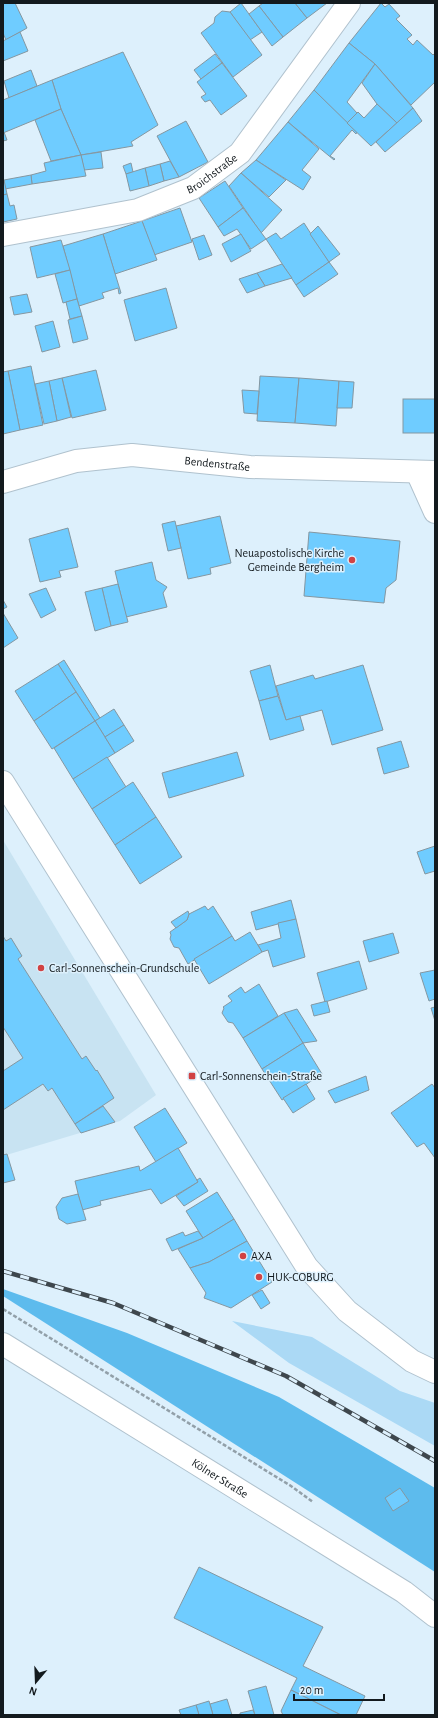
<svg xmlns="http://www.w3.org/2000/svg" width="438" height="1718" viewBox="0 0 438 1718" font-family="'Alegreya Sans',sans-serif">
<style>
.built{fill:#c8e3f2}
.green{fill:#abd9f5}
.forest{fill:#5dbbed}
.building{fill:#6fccff;stroke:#8497a1}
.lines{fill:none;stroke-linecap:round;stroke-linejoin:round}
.minor-casing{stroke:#b0c2ce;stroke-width:24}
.tertiary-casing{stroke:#b0c2ce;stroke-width:24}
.secondary-casing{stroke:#b0c2ce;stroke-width:24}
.path{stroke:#92a0a9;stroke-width:2.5;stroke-dasharray:4 2;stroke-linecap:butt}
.minor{stroke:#fff;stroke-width:22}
.tertiary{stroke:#fff;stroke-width:22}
.secondary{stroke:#fff;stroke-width:22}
.rail-casing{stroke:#3e474d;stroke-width:4.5}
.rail{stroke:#ddf0fc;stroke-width:3;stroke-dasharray:9;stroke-linecap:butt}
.poi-dot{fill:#d14243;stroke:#ddf0fc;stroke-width:1.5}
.labels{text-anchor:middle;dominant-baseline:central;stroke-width:3;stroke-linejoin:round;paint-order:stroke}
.street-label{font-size:12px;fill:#131a1e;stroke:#ddf0fc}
.poi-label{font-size:12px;fill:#131a1e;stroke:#ddf0fc;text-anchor:start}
</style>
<rect width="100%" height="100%" fill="#ddf0fc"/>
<path class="built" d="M3,840L156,1095L120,1121L3,1156Z"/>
<path class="green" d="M232,1321L312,1337L400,1391L435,1403V1446L289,1363Z"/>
<path class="forest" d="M3,1289L127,1333L279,1397L435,1488V1572L3,1296Z"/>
<g class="building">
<path d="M3,3H15L27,28L6,40L3,33Z"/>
<path d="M241,3L262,32L250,40L230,12Z"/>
<path d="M263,3H295L307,18L283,37L259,6Z"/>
<path d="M295,3H327L307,18Z"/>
<path d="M381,3L385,7L389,4L400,16L396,19L412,35L407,39L413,45L417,40L433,55L435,53V82L411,105L375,64L349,43Z"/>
<path d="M259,6L283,37L272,46L249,14Z"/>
<path d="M222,11L230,12L262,55L233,77L201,33L214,23L215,17Z"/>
<path d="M20,32L28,51L3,61V41Z"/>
<path d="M349,43L375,64L347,102L357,113L347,123L314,90Z"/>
<path d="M123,52L158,125L131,142L133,146L81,155L61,109L52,80Z"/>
<path d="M215,54L222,63L201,79L194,70Z"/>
<path d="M222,63L247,96L221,115L210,100L205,102L201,97L206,94L197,82Z"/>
<path d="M375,64L413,108L397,123L377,104L362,83Z"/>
<path d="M31,70L37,86L9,98L4,81Z"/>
<path d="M52,80L61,109L3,133V100Z"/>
<path d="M314,90L357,132L356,134L352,130L330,156L335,159L334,160L288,122Z"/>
<path d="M377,104L397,123L371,146L347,123L358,112L364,118Z"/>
<path d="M413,108L422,121L385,152L376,142Z"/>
<path d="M61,109L81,155L51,161L35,120Z"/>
<path d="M186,121L208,162L179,177L157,136Z"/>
<path d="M288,122L319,149L302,170L311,177L303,190L256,160Z"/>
<path d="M4,132L7,140L3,141V133Z"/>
<path d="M101,152L103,168L84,170L81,155Z"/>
<path d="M81,155L86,176L32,184L31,175L46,171L44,163Z"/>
<path d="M256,160L286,180L269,197L241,173Z"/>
<path d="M170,161L179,177L164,181L160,164Z"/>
<path d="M131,163L133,172L126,174L123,166Z"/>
<path d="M160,164L164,181L149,186L145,168Z"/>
<path d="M145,168L149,186L130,191L126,174Z"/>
<path d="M241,173L282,210L261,233L229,186Z"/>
<path d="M31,175L32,184L5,189L4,180Z"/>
<path d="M4,180L7,194L3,195V181Z"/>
<path d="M225,181L243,208L218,227L199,198Z"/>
<path d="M7,194L10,206L14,205L17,219L3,222V195Z"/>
<path d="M180,208L192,242L154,255L142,221Z"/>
<path d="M243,208L266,239L251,249L237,229L224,236L218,227Z"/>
<path d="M142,221L157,260L115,274L103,234Z"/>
<path d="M304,223L329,262L296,285L266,239L276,233L281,239Z"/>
<path d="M318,226L340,254L329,262L310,234Z"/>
<path d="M103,234L121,293L119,294L118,288L102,293L104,298L79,306L63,246Z"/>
<path d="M241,234L251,251L231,262L222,244Z"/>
<path d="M204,235L212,255L199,260L192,239Z"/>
<path d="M61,240L70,270L37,278L30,247Z"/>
<path d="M329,262L338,274L304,297L296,285Z"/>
<path d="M282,264L292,278L265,286L257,273Z"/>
<path d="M70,270L77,299L63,303L55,274Z"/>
<path d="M257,273L265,286L247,293L239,279Z"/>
<path d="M166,288L177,328L135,341L124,300Z"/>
<path d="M27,294L32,312L14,315L10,297Z"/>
<path d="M77,299L82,316L70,319L66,302Z"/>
<path d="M82,316L88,339L73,343L68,320Z"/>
<path d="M53,321L60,347L42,352L35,326Z"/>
<path d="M31,366L43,425L20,430L8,371Z"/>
<path d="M96,370L106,410L72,418L62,378Z"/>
<path d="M8,371L20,430L3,434V372Z"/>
<path d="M260,376L299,378L295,423L257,421Z"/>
<path d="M62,378L71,417L57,421L49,381Z"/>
<path d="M299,378L339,381L336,426L295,423Z"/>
<path d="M49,381L57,421L44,424L35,384Z"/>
<path d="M339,381L354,382L352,408H337Z"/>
<path d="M242,390L259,391L257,414L244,413Z"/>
<rect x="403" y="399" width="32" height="34"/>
<path d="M220,516L231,563L210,568L211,574L188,579L176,526Z"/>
<path d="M175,521L181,548L168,551L162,524Z"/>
<path d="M68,528L78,567L59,571L61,577L40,582L29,539Z"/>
<path d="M309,532L400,541L396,580L386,588L384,603L304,596Z"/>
<path d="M152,562L156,580L167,587L163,593L167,607L126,617L115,571Z"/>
<path d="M118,584L128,622L111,626L102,588Z"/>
<path d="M46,588L56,610L41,618L29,594Z"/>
<path d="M102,588L111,626L95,631L85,592Z"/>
<path d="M3,600L7,607L3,609Z"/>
<path d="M3,613L18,638L3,648Z"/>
<path d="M64,660L100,718L95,721L58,664Z"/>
<path d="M58,664L76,692L34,721L15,691Z"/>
<path d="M270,665L278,696L259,701L250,671Z"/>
<path d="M363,665L383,730L332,745L322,710L286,720L276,686L313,675L315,679Z"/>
<path d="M76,692L95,721L52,749L34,721Z"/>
<path d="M278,696L286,720L300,716L304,730L270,740L259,701Z"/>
<path d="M114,709L124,725L105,737L95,721Z"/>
<path d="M95,721L115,753L73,779L54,748Z"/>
<path d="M124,725L134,741L115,753L105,737Z"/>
<path d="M401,741L409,767L384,774L377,748Z"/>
<path d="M237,752L244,776L169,798L162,773Z"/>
<path d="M107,757L126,787L92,809L73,779Z"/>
<path d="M133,782L156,817L115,845L92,809Z"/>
<path d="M156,817L182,857L140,884L115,845Z"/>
<path d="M435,846V871L425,874L417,852Z"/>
<path d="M291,900L296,919L256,930L251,912Z"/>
<path d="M205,906L208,910L213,906L232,936L188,964L179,948L174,947L170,939L171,935L170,932L187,920L189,914Z"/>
<path d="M188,911L189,914L187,920L176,928L171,922Z"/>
<path d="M296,919L305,957L273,967L268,950L262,952L258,945L281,938L278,923Z"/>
<path d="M250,932L262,952L209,984L194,959L232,936L235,941Z"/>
<path d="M393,933L399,953L369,962L363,941Z"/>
<path d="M3,936L6,941L11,938L22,956L18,959L82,1059L86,1056L96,1071L97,1070L114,1098L75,1124L52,1088L48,1091L43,1084L3,1110V1071L23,1058L3,1027Z"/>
<path d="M359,961L367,989L325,1002L317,973Z"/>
<path d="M435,970V999L429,1001L420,973Z"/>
<path d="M259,984L278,1016L243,1038L233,1023L228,1022L222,1013L224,1008L223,1007L232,1001L228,996L241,987L245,993Z"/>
<path d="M327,1001L330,1012L314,1016L311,1005Z"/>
<path d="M435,1007V1021L431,1008Z"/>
<path d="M297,1009L317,1041L303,1043L284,1013Z"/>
<path d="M284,1013L303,1043L262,1069L243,1038Z"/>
<path d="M303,1043L322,1074L282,1100L262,1069Z"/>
<path d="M366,1076L369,1090L335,1103L328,1091Z"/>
<path d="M306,1084L315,1099L293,1113L283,1098Z"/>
<path d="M432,1084L435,1088V1158L424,1143L417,1147L391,1113Z"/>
<path d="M103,1106L115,1122L81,1133L75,1124Z"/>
<path d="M165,1108L187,1143L156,1162L134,1127Z"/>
<path d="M178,1148L198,1182L161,1204L151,1189L100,1201L101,1205L82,1210L75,1181L139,1166L140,1171Z"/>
<path d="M7,1154L15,1180L3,1183V1155Z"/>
<path d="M200,1178L208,1191L184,1206L176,1196L198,1182L197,1180Z"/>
<path d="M217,1192L234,1219L203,1238L186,1211Z"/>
<path d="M78,1194L86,1220L67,1224L59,1219L56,1207L62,1198Z"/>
<path d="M234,1219L247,1241L209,1262L190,1268L178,1249L203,1238Z"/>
<path d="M198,1231L203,1238L172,1251L166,1239L183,1232L185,1236Z"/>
<path d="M247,1241L272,1282L231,1308L204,1298L206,1293L190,1268L209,1262Z"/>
<path d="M262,1290L270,1303L261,1309L252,1295Z"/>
<path d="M400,1488L409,1501L393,1511L385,1498Z"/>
<path d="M199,1567L323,1627L303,1666L365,1696L356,1715H341L291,1690L297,1678L174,1618Z"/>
<path d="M266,1686L274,1715H255L248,1691Z"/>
<path d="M291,1690L341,1715H283L281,1711Z"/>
<path d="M227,1699L232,1715H213L210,1704Z"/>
<path d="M209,1701L213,1715H199L196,1705Z"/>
<path d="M196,1705L199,1715H181L179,1710Z"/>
<path d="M253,1710L255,1715H240V1713Z"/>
</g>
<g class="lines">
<defs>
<g id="minor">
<path id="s1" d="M3,235L138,210L193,188L240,153L349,3"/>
<path d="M417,472L435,512"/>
<path id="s2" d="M3,482L76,461L132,455L250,467L435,472"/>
</g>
<path id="tertiary" d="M3,782L307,1267L347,1311L412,1361L435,1372"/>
<g id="secondary">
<path id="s3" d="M3,1344L404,1592L435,1616"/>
</g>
</defs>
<use href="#minor" class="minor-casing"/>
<use href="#tertiary" class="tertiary-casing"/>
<use href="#secondary" class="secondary-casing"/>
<path class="path" d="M3,1309L291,1486L313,1502"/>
<use href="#minor" class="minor"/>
<use href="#tertiary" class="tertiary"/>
<use href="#secondary" class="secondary"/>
<defs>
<path id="rail" d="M3,1271L113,1303L286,1376L435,1461"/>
</defs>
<use href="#rail" class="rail-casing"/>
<use href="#rail" class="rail"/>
</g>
<g class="poi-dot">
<circle cx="352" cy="560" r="4"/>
<circle cx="41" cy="968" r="4"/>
<rect x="188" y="1072" width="8" height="8" rx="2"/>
<circle cx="243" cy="1256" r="4"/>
<circle cx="259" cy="1277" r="4"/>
</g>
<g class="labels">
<g class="street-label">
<text stroke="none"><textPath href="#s1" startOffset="220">Broichstraße</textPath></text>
<text stroke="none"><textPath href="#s2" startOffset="218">Bendenstraße</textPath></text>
<text stroke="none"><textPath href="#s3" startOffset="255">Kölner Straße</textPath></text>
</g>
<g class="poi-label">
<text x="344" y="553" text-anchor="end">Neuapostolische Kirche<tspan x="344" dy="14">Gemeinde Bergheim</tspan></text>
<text x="49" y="968">Carl-Sonnenschein-Grundschule</text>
<text x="200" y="1076">Carl-Sonnenschein-Straße</text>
<text x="251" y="1256">AXA</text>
<text x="267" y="1277">HUK-COBURG</text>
</g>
</g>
<rect width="438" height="1718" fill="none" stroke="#131a1e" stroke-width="8"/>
<g transform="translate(36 1682) rotate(199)" stroke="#ddf0fc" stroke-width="3" paint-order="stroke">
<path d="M0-3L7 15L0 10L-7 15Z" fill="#131a1e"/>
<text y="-6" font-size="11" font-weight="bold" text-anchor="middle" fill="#131a1e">N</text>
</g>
<path d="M294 1694v6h90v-6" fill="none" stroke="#131a1e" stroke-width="2"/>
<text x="300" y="1694" font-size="12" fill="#131a1e" stroke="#ddf0fc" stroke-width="3" paint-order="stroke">20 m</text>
</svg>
